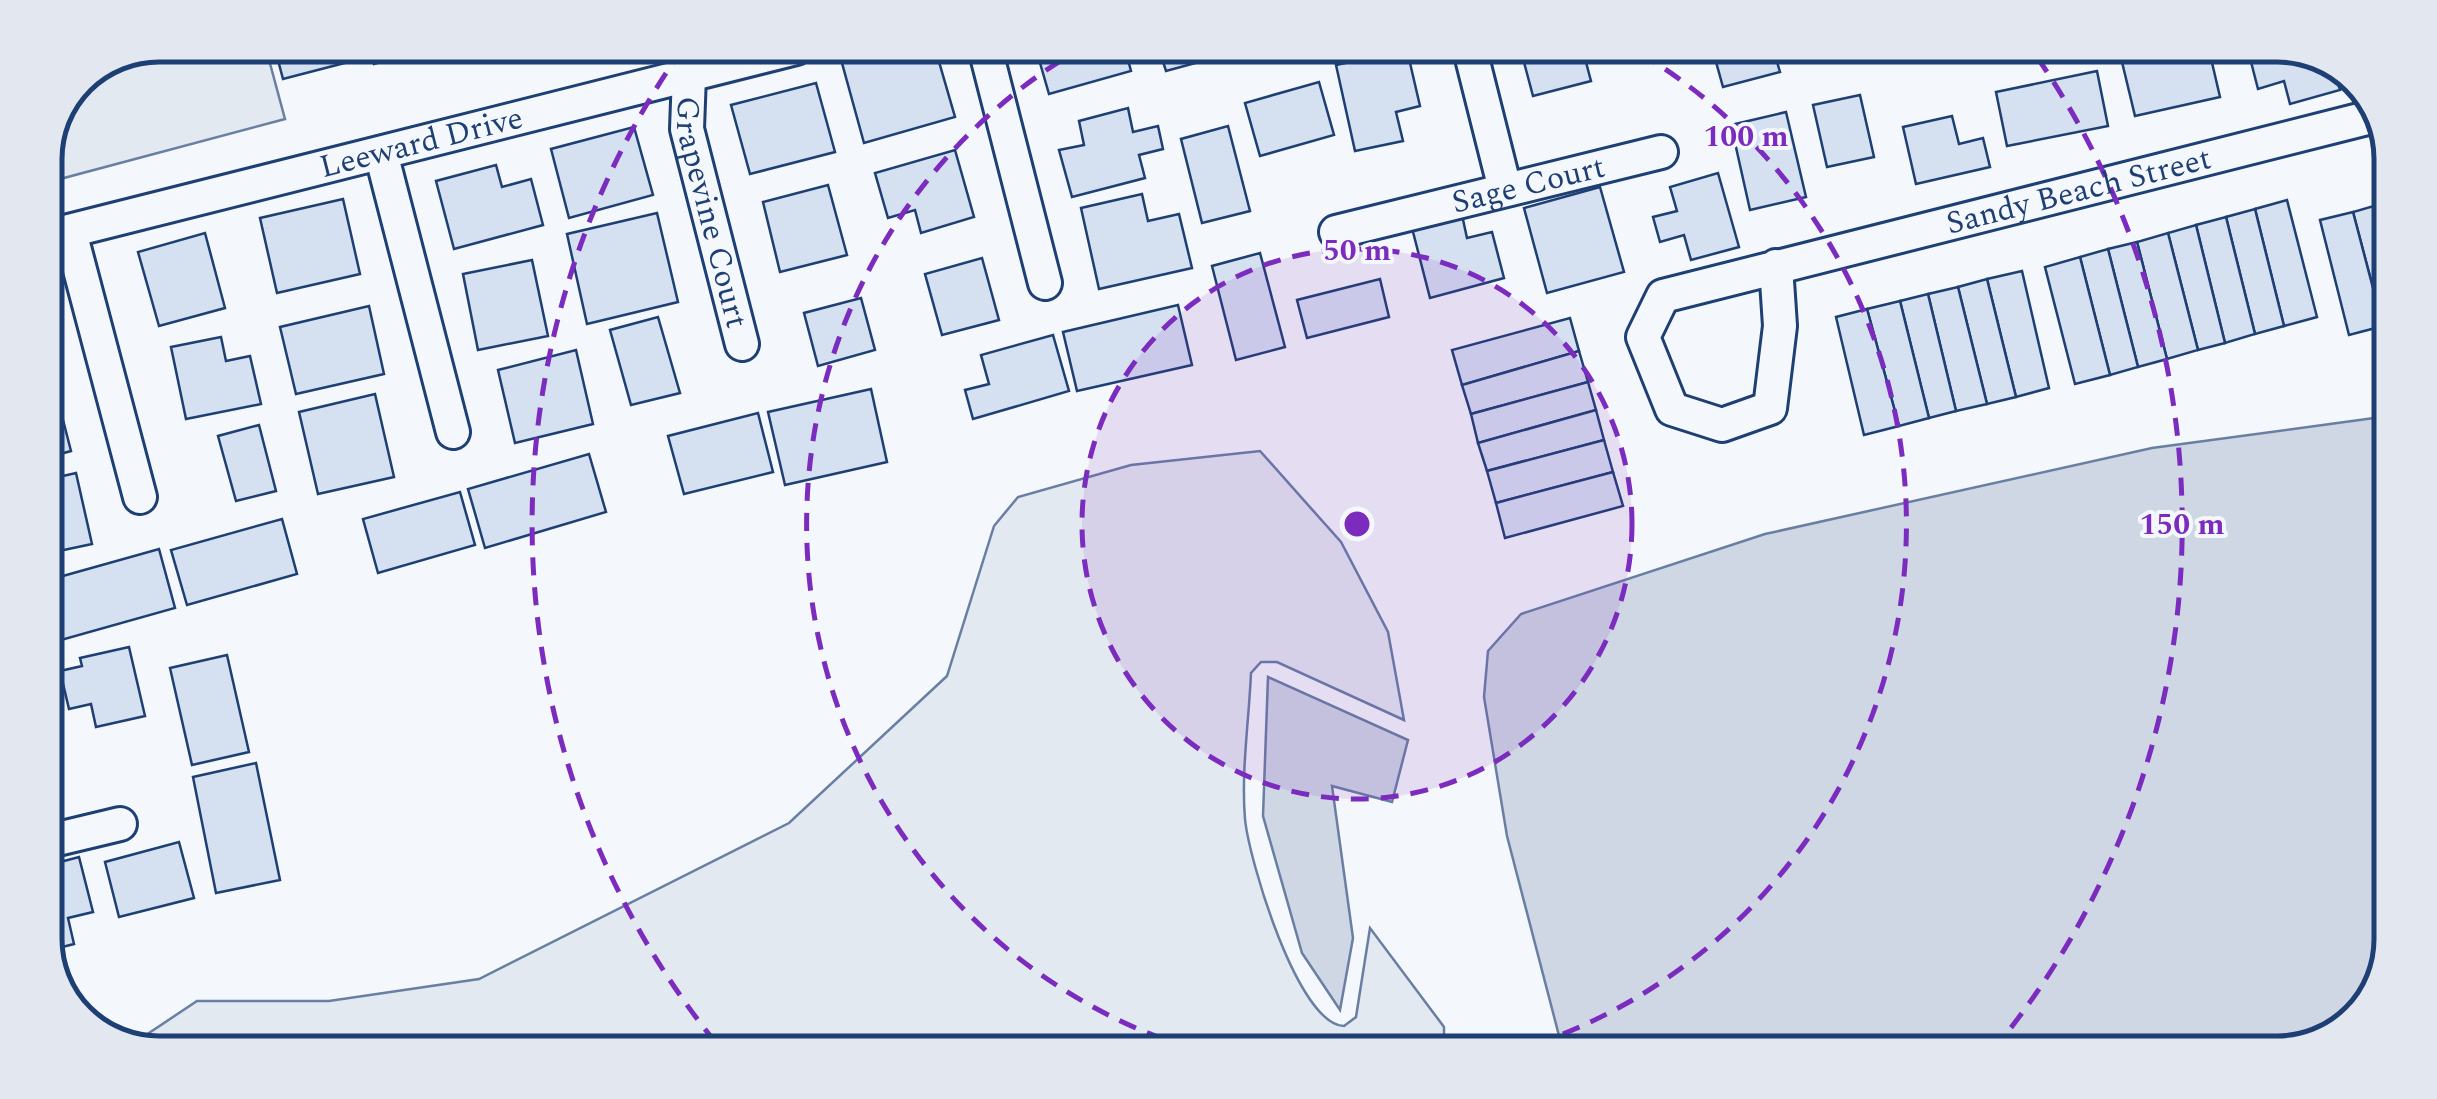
<svg xmlns="http://www.w3.org/2000/svg" width="2437" height="1099" viewBox="0 0 2437 1099" font-family="Spectral,serif">
<style>
.green{fill:#e3e9f0;stroke:#687fa3;stroke-width:2.5}
.water{fill:#cfd7e4;stroke:#687fa3;stroke-width:2.5}
.building{fill:#d5e0f0;stroke:#1d3f73;stroke-width:2.5}
.lines{fill:none;stroke-linecap:round;stroke-linejoin:round}
.street-casing{stroke:#1d3f73;stroke-width:38}
.street{stroke:#f4f7fb;stroke-width:32}
.ring{fill:none;stroke:#7b2cbf;stroke-width:5;stroke-dasharray:18 12}
.labels{text-anchor:middle;dominant-baseline:central;stroke-width:8;stroke-linejoin:round;paint-order:stroke}
.street-label{font-size:32px;fill:#1d3f73;stroke:#f4f7fb}
.rim{fill:none;stroke:#1d3f73;stroke-width:5}
.centre{fill:#7b2cbf;stroke:#f4f7fb;stroke-width:5}
.ring-label{font-size:30px;text-anchor:middle;font-weight:bold;fill:#7b2cbf;stroke:#f4f7fb;stroke-width:8;stroke-linejoin:round;paint-order:stroke}
</style>
<rect width="100%" height="100%" fill="#f4f7fb"/>
<g class="green">
<path d="M160,45H265L285,119L45,183V153L79,78Z"/>
<path d="M1260,451L1341,542L1388,632L1404,720L1277,662H1261L1251,673C1249,720 1241,772 1245,819C1249,860 1298,1025 1344,1026L1356,1017L1370,928L1444,1027V1051L131,1045L197,1001H329L479,979L789,823L947,676L994,526L1018,497L1131,465Z"/>
</g>
<g class="water">
<path d="M2389,416L2383,984L2341,1034L2278,1054L1563,1051L1507,836L1484,697L1488,651L1521,614L1765,534L2152,448Z"/>
<path d="M1268,677L1408,740L1392,802L1332,786L1353,938L1340,1010L1302,953L1263,816Z"/>
</g>
<g class="building">
<path d="M274,45L352,46L356,60L283,79Z"/>
<path d="M369,46H438L374,64Z"/>
<path d="M893,48H935L955,117L864,143L842,63Z"/>
<path d="M1036,49H1125L1131,71L1049,94Z"/>
<path d="M1159,49H1227L1229,54L1166,71Z"/>
<path d="M1407,50L1420,106L1396,112L1403,141L1355,151L1336,65Z"/>
<path d="M1521,51H1583L1591,81L1533,96Z"/>
<path d="M1713,51L1774,52L1780,72L1723,87Z"/>
<path d="M2160,53L2210,54L2220,97L2135,116L2122,62Z"/>
<path d="M2249,54H2322L2332,63L2340,90L2290,104L2284,81L2258,89Z"/>
<path d="M2097,71L2108,126L2007,146L1996,92Z"/>
<path d="M1319,82L1334,135L1260,156L1245,103Z"/>
<path d="M816,83L835,152L750,174L731,105Z"/>
<path d="M1860,95L1874,157L1827,167L1813,105Z"/>
<path d="M1128,108L1133,132L1158,126L1163,149L1139,155L1145,178L1072,197L1059,150L1084,145L1079,121Z"/>
<path d="M1786,112L1806,197L1750,210L1731,125Z"/>
<path d="M1952,116L1959,144L1983,138L1990,167L1916,184L1903,127Z"/>
<path d="M1228,126L1250,211L1202,223L1181,139Z"/>
<path d="M634,127L653,195L569,218L551,149Z"/>
<path d="M955,150L974,217L921,233L915,210L888,218L875,173Z"/>
<path d="M496,165L502,187L531,179L543,225L454,249L436,181Z"/>
<path d="M1718,173L1739,247L1691,260L1684,235L1660,242L1653,217L1677,211L1670,187Z"/>
<path d="M828,185L847,255L780,272L763,202Z"/>
<path d="M1600,187L1624,272L1547,293L1524,208Z"/>
<path d="M1142,194L1148,221L1179,214L1192,268L1099,289L1081,208Z"/>
<path d="M343,199L360,274L277,293L260,218Z"/>
<path d="M2287,200L2317,317L2284,326L2255,209Z"/>
<path d="M2384,203L2391,228L2390,325L2383,326L2353,212Z"/>
<path d="M2255,209L2284,326L2255,334L2226,217Z"/>
<path d="M2353,212L2383,326L2349,335L2320,220Z"/>
<path d="M657,213L678,302L587,324L567,234Z"/>
<path d="M1462,215L1467,238L1492,232L1504,278L1430,298L1412,228Z"/>
<path d="M2226,217L2255,334L2225,343L2196,225Z"/>
<path d="M2196,225L2225,343L2198,350L2168,233Z"/>
<path d="M205,233L225,308L159,326L138,252Z"/>
<path d="M2168,233L2198,350L2167,359L2137,242Z"/>
<path d="M2137,242L2167,359L2138,367L2108,249Z"/>
<path d="M2108,249L2138,367L2110,375L2080,257Z"/>
<path d="M1260,253L1285,347L1236,360L1212,266Z"/>
<path d="M2080,257L2110,375L2075,384L2045,267Z"/>
<path d="M982,258L999,320L942,335L925,274Z"/>
<path d="M532,260L548,336L478,350L463,274Z"/>
<path d="M2022,271L2049,388L2016,397L1987,279Z"/>
<path d="M1380,279L1389,317L1307,338L1297,300Z"/>
<path d="M1987,279L2016,397L1987,404L1958,287Z"/>
<path d="M1958,287L1987,404L1956,411L1928,294Z"/>
<path d="M1928,294L1956,411L1929,418L1900,301Z"/>
<path d="M861,298L875,350L818,366L804,313Z"/>
<path d="M1900,301L1929,418L1899,426L1867,309Z"/>
<path d="M1178,305L1192,365L1077,391L1063,332Z"/>
<path d="M369,306L384,374L296,394L280,327Z"/>
<path d="M1867,309L1899,426L1864,435L1836,317Z"/>
<path d="M45,313L54,355L45,356Z"/>
<path d="M658,317L680,393L631,405L610,330Z"/>
<path d="M1570,318L1579,351L1462,385L1452,350Z"/>
<path d="M1053,335L1069,391L973,419L965,390L989,384L981,355Z"/>
<path d="M221,337L226,361L250,356L261,404L186,419L171,347Z"/>
<path d="M576,350L593,424L515,443L498,370Z"/>
<path d="M1579,351L1588,382L1471,414L1462,385Z"/>
<path d="M52,377L71,451L45,458V379Z"/>
<path d="M1588,382L1596,410L1478,443L1471,414Z"/>
<path d="M871,389L887,462L785,485L768,412Z"/>
<path d="M375,394L394,477L318,494L299,412Z"/>
<path d="M1596,410L1604,440L1487,471L1478,443Z"/>
<path d="M758,413L773,472L684,494L668,436Z"/>
<path d="M259,425L276,491L236,501L218,436Z"/>
<path d="M1604,440L1613,472L1496,503L1487,471Z"/>
<path d="M589,454L606,512L485,548L468,489Z"/>
<path d="M1613,472L1623,506L1505,538L1496,503Z"/>
<path d="M76,473L92,544L45,554V480Z"/>
<path d="M460,492L475,545L378,573L363,519Z"/>
<path d="M282,519L297,574L187,605L171,550Z"/>
<path d="M159,549L175,608L54,642L45,609V581Z"/>
<path d="M129,647L145,716L96,727L91,704L69,709L60,671L82,666L80,658Z"/>
<path d="M227,655L249,752L192,765L170,668Z"/>
<path d="M256,763L280,880L216,893L193,777Z"/>
<path d="M179,842L194,898L119,917L105,862Z"/>
<path d="M79,857L93,912L68,918L74,944L47,951L45,866Z"/>
</g>
<g class="lines">
<defs>
<g id="street">
<path id="s1" d="M690,47L687,129L742,344"/>
<path d="M985,48L1045,283"/>
<path d="M1470,50L1505,189"/>
<path d="M381,153L453,432"/>
<path d="M70,232L140,497"/>
<path id="s2" d="M1336,232L1661,152"/>
<path id="s3" d="M45,237L796,48"/>
<path id="s4" d="M1776,266L1780,326L1770,408L1722,425L1672,409L1643,337L1663,296L2379,115"/>
<path d="M45,842L120,824"/>
</g>
</defs>
<use href="#street" class="street-casing"/>
<use href="#street" class="street"/>
</g>
<circle cx="1357" cy="524" r="275" fill="#7b2cbf" fill-opacity=".12"/>
<g class="ring">
<circle cx="1357" cy="524" r="275"/>
<path d="M1192 1049A550 550 0 0 1 1078 50M1640 53A550 550 0 0 1 1518 1050"/>
<path d="M716 1043A825 825 0 0 1 681 51M2037 57A825 825 0 0 1 1994 1049"/>
</g>
<g class="labels">
<g class="street-label">
<text stroke="none"><textPath href="#s3" startOffset="388">Leeward Drive</textPath></text>
<text stroke="none"><textPath href="#s2" startOffset="198">Sage Court</textPath></text>
<text stroke="none"><textPath href="#s4" startOffset="798">Sandy Beach Street</textPath></text>
<text stroke="none"><textPath href="#s1" startOffset="168">Grapevine Court</textPath></text>
</g>
</g>
<path d="M0 0H2437V1099H0ZM159 62H2277A97 97 0 0 1 2374 159V939A97 97 0 0 1 2277 1036H159A97 97 0 0 1 62 939V159A97 97 0 0 1 159 62Z" fill="#e3e8f0" fill-rule="evenodd"/>
<path class="rim" d="M159 62H2277A97 97 0 0 1 2374 159V939A97 97 0 0 1 2277 1036H159A97 97 0 0 1 62 939V159A97 97 0 0 1 159 62Z"/>
<circle cx="1357" cy="524" r="15" class="centre"/>
<g class="ring-label">
<text x="1746" y="146">100 m</text>
<text x="1357" y="260">50 m</text>
<text x="2182" y="534">150 m</text>
</g>
</svg>
